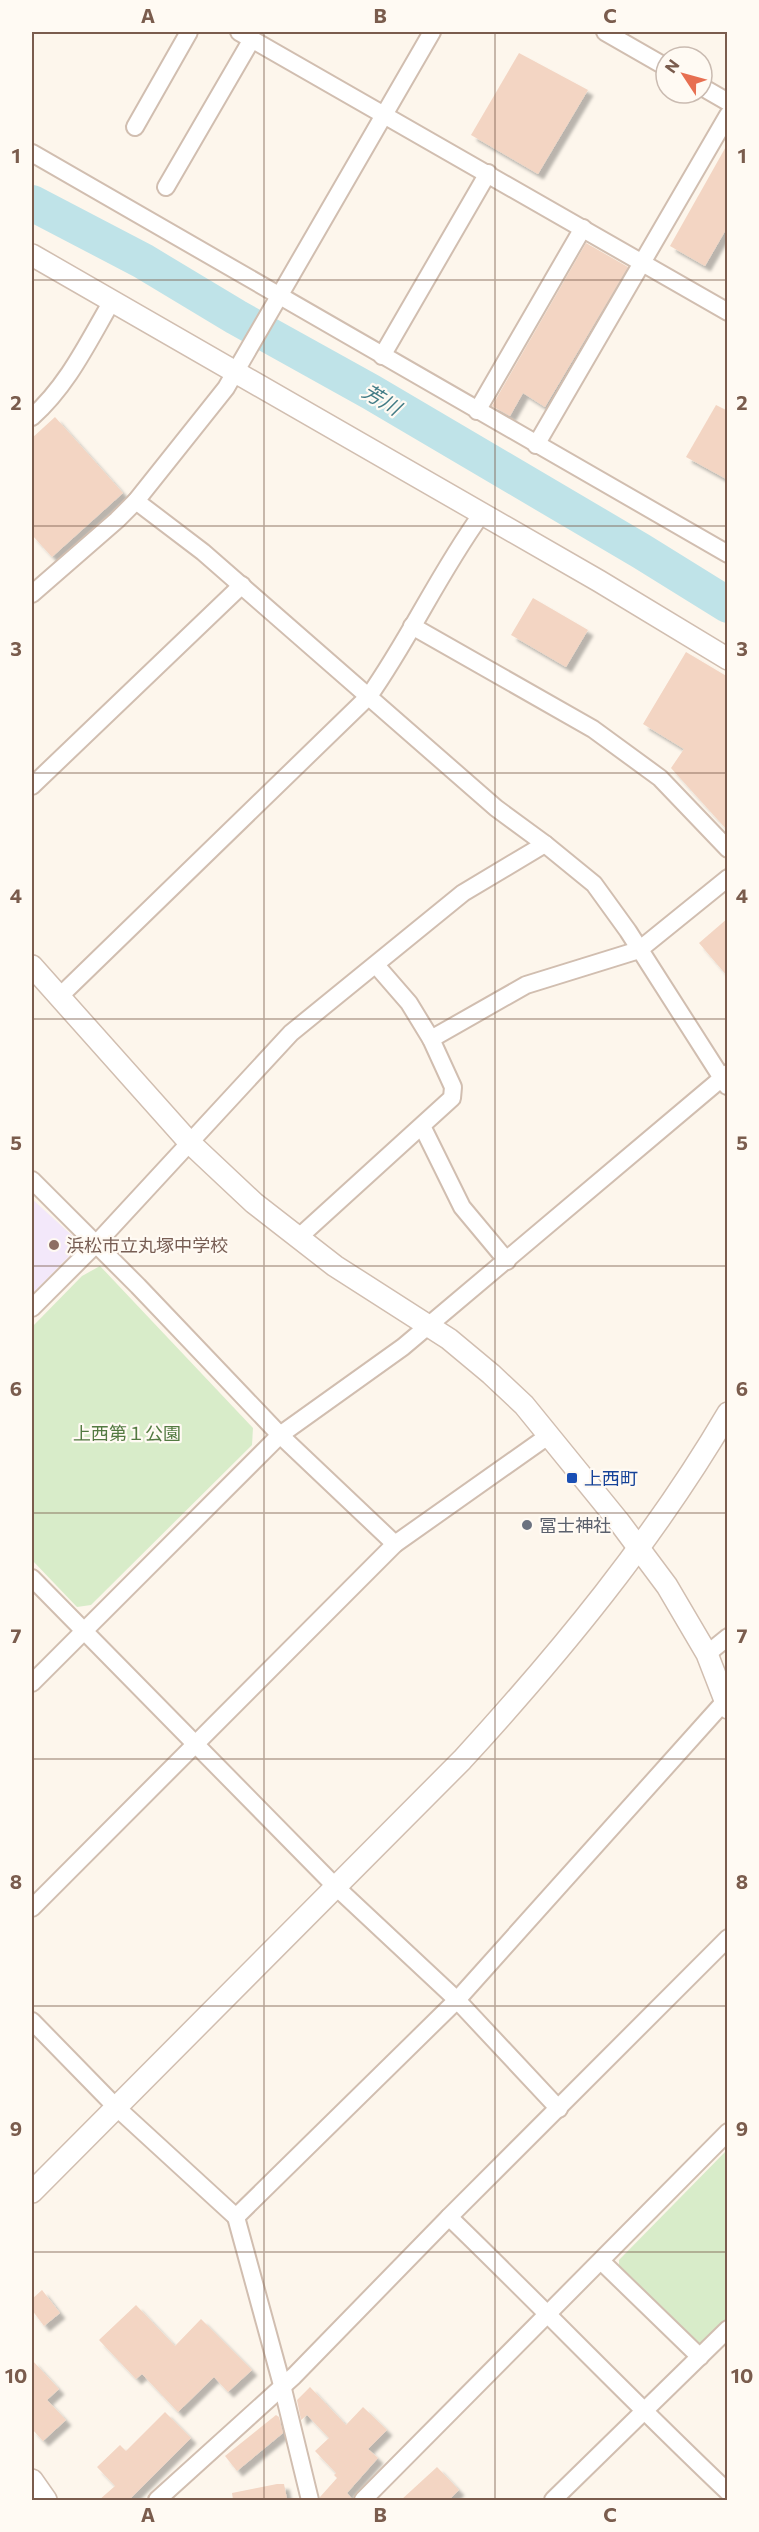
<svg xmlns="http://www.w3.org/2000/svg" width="759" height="2532" viewBox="0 0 759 2532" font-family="Commissioner,'Noto Sans JP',sans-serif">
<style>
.education{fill:#f3e8fa}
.green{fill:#d8ecc9}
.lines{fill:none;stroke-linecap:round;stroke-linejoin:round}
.river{stroke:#bfe3e8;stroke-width:36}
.building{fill:#f3d5c3;filter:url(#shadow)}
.minor-casing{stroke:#d1beb0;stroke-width:20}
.tertiary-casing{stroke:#d1beb0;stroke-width:24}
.minor{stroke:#fff;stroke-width:16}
.tertiary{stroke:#fff;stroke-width:21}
.grid{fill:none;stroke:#7a5c4d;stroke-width:1.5;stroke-opacity:0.55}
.education-dot{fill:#8d6e63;stroke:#fffaf3;stroke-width:2}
.transit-dot{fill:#1a4fb4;stroke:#fffaf3;stroke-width:2}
.worship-dot{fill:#6b7280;stroke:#fffaf3;stroke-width:2}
.labels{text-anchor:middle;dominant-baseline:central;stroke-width:4.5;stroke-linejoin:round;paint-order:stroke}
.education-label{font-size:18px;fill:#785e54;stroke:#fffaf3;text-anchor:start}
.park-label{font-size:18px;fill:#537a41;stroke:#fffaf3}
.transit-label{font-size:18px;fill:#164399;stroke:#fffaf3;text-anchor:start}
.worship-label{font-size:18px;fill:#5b616d;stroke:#fffaf3;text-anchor:start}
.water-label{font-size:20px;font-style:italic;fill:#437c86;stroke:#fffaf3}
.neatline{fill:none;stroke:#7a5c4d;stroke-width:2}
.grid-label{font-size:20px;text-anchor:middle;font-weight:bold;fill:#7a5c4d}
</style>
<defs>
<filter id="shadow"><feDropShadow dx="5.5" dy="5.5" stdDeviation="1.5" flood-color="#0004"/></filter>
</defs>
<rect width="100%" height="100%" fill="#fdf6ec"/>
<path class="education" d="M32,1199L77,1240L75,1250L32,1294Z"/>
<g class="green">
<path d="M100,1266L253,1428L252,1445L91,1605L77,1607L32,1560V1327L82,1276Z"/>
<path d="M727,2150V2321L704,2346L697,2347L619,2272V2260Z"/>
</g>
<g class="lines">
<path class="river" d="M32,203L143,261L236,317L371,392L641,551L728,605"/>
</g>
<g class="building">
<path d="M519,53L588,90L538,174L471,135Z"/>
<path d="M728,143V226L705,266L670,246Z"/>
<path d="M586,243L628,267L545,407L523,393L510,416L492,406Z"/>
<path d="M716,405L728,411V480L686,457Z"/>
<path d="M55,417L123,493L52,557L32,535V438Z"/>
<path d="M533,598L588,630L566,667L511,635Z"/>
<path d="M686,652L728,677V831L671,768L684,749L643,724Z"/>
<path d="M728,918V977L699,943Z"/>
<path d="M42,2290L60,2313L44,2326L32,2310V2299Z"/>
<path d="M136,2305L175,2346L201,2319L252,2370L228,2392L214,2377L178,2412L142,2374L136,2379L99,2340Z"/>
<path d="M32,2360L59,2389L47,2400L66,2420L43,2441L32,2429Z"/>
<path d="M310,2387L346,2425L363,2407L387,2430L368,2449L378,2458L347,2493L353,2500H320V2497L337,2478L334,2475L336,2473L315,2451L329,2438L307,2415L301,2420L297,2400Z"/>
<path d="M165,2412L191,2438L129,2500H99L115,2486L97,2467L120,2445L126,2451Z"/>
<path d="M276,2415L279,2417L283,2433L237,2471L225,2456Z"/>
<path d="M437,2467L459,2490L449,2500H401Z"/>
<path d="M277,2484H284L287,2499L233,2500L232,2493Z"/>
</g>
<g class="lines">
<defs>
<g id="minor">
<path d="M239,32L728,312"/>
<path d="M605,32L666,67"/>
<path d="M702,87L728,102"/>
<path d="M135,127L189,32"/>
<path d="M32,153L728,554"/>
<path d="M166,187L252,39"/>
<path d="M382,356L488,173"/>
<path d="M477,411L583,228"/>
<path d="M32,417C68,385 88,342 112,301"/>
<path d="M536,445L728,115"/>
<path d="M136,501L203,552L496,808L545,844L594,884L628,931L727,1086"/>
<path d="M32,594L117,520L136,501L226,388L432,32"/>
<path d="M412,626L593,729L660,778L728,849"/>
<path d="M32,786L242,585"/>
<path d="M376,965L409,1003L431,1039L526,985L639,950L728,878"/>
<path d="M60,996L369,696C410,638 439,573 481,515"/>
<path d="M422,1126L462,1207L507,1261"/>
<path d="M32,1180L138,1286L280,1435L395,1544"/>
<path d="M298,1238L452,1098L453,1087L431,1039"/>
<path d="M32,1308L96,1244L291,1033L463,893L545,844"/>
<path d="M32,1578L335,1886L457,2000L559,2109"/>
<path d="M707,1654L728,1637"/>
<path d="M32,1683L280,1435L403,1347L728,1073"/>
<path d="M32,1908L395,1544L548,1436"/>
<path d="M32,2021L116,2107L236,2217"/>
<path d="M449,2217L728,1938"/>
<path d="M601,2261L700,2357"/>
<path d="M157,2500L294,2376L449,2217C543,2308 633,2402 728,2492"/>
<path d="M310,2500L282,2385L236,2217L457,2000L725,1701"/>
<path d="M363,2500L728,2132"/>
<path d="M553,2500L728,2329"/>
</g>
<g id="tertiary">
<path d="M32,255L599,581L728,659"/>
<path d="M32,966L189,1142L254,1203L335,1266L449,1339L491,1374L524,1405L620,1523L667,1586L707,1654L728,1708"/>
<path d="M32,2192L462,1760C560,1653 654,1539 728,1413"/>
<path d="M32,2480L46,2500"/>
</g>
</defs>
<use href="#minor" class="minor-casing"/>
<use href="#tertiary" class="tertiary-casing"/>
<use href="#minor" class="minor"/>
<use href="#tertiary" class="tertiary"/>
</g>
<path class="grid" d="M264,32V2500M495,32V2500M32,280H728M32,526H728M32,773H728M32,1019H728M32,1266H728M32,1513H728M32,1759H728M32,2006H728M32,2252H728"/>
<circle class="education-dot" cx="54" cy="1245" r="6"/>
<rect class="transit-dot" x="566" y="1472" width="12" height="12" rx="3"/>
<circle class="worship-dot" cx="527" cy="1525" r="6"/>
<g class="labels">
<g class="education-label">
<text x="66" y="1245">浜松市立丸塚中学校</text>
</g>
<g class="park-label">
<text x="127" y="1433">上西第１公園</text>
</g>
<g class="transit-label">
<text x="584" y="1478">上西町</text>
</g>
<g class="worship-label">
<text x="539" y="1525">冨士神社</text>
</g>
<g class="water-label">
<text transform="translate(382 399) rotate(31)">芳川</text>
</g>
</g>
<rect width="759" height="2532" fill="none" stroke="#fffaf3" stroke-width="66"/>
<g transform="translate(684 75) rotate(306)"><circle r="28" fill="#fffaf3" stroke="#cabbb1" stroke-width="1.5"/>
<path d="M0-4.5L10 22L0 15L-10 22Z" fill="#e76f51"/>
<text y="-9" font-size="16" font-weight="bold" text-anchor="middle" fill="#7a5c4d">N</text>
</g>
<rect x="33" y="33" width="693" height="2466" class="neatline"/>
<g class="grid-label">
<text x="148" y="23">A</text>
<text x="380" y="23">B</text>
<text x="610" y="23">C</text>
<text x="16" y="163">1</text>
<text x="742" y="163">1</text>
<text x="16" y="410">2</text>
<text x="742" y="410">2</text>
<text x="16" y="656">3</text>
<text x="742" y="656">3</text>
<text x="16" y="903">4</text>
<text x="742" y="903">4</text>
<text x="16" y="1150">5</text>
<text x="742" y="1150">5</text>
<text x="16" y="1396">6</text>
<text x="742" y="1396">6</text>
<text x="16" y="1643">7</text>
<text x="742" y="1643">7</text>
<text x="16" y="1889">8</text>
<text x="742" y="1889">8</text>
<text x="16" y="2136">9</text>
<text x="742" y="2136">9</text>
<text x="16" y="2383">10</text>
<text x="742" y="2383">10</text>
<text x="148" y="2522">A</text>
<text x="380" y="2522">B</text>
<text x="610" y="2522">C</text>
</g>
</svg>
